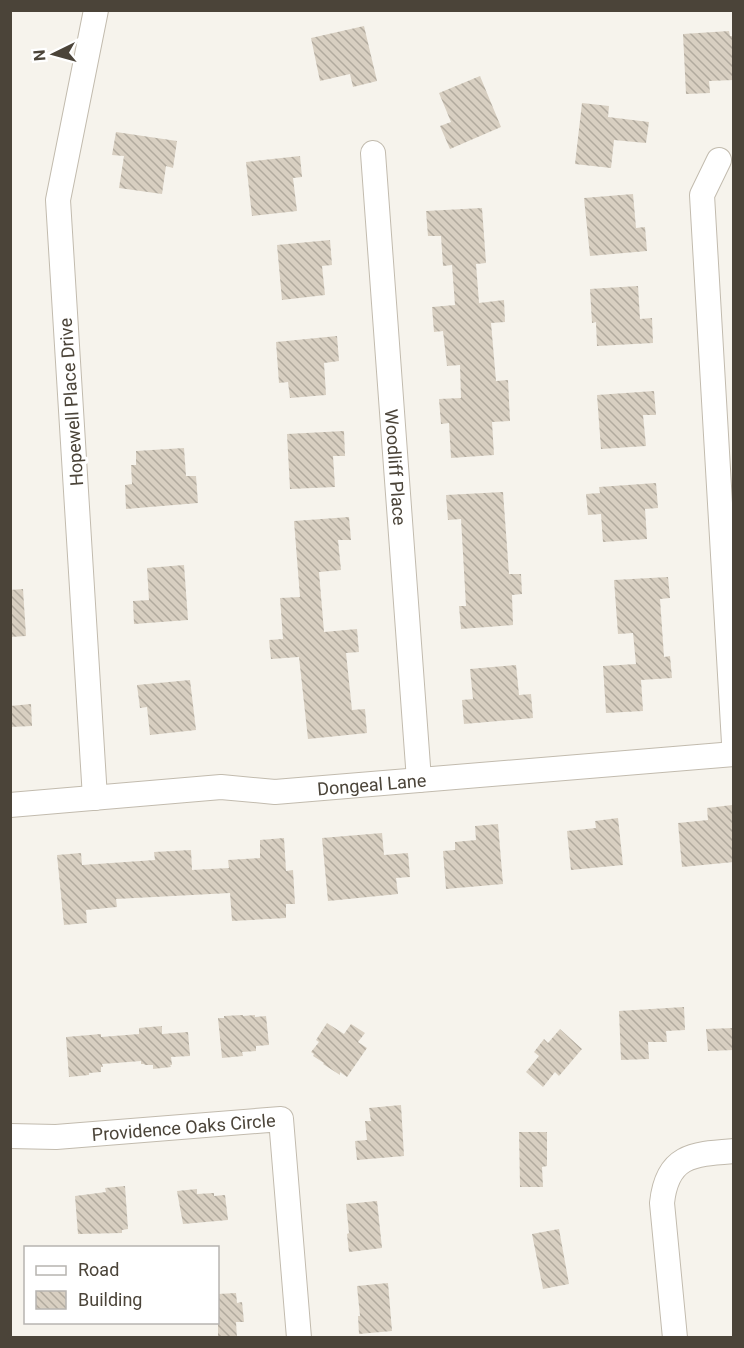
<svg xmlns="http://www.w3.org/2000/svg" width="744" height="1348" viewBox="0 0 744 1348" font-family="Roboto,sans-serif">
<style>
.building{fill:url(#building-back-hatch)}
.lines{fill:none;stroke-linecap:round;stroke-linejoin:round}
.street-casing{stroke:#c2bbae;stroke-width:26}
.street{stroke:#fff;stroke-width:24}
.labels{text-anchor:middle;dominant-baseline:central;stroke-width:6;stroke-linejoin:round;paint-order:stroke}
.street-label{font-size:18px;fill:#4b4439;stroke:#fff}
</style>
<defs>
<pattern id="building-back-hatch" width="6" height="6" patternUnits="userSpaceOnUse" patternTransform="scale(1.5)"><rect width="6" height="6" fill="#d8cfc1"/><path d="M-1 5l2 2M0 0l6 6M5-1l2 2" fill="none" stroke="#b1aa9e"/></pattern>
</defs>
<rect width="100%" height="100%" fill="#f6f3ec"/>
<g class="building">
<path d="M364,26L377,81L353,87L350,74L320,81L311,38Z"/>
<path d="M729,31L730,36H734V80L709,81L710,93L686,94L683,34Z"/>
<path d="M480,76L501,127L450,149L440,126L451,122L439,93Z"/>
<path d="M582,103L609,106L608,117L649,122L646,143L614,140L611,168L575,164Z"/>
<path d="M116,132L177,141L173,168L166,166L162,194L119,188L124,156L112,155Z"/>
<path d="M300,156L302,177L293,178L297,211L252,216L246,162Z"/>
<path d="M633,194L636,228L645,227L647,251L590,256L584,198Z"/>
<path d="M482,208L486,263L476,264L479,303L504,300L505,322L491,323L496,381L508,380L510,421L492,422L494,455L451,458L449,423L441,424L439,399L461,398L460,365L447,366L443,331L434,332L432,307L455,305L452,265L443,266L441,236H428L426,211Z"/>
<path d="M330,240L332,265L322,266L325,295L282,300L277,245Z"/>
<path d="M638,286L640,319L652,318L653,343L597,346L596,322L592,323L590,289Z"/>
<path d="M337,336L339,361L324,363L326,395L290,398L288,382L279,383L276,342Z"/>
<path d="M654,391L656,415H643L646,446L601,449L597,395Z"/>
<path d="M344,431L345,456H333L335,487L290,489L287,434Z"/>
<path d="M184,448L186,476H196L198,503L126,509L125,485L132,484L131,465H136V451Z"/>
<path d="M656,483L658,508L645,509L647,539L603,542L601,514L588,515L586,494L600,493L599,487Z"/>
<path d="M503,492L509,574H521L522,594L512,595L513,625L461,629L459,606H466L461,519L448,520L446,495Z"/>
<path d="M349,517L351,540H338L341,570L319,572L324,632L357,629L359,652L346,653L352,710L365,709L367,733L308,739L299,657L271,659L269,640L283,639L280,598L300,597L294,521Z"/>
<path d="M184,565L188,620L134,624L133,601L149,600L147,568Z"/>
<path d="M668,577L670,598L660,599L664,657L670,656L672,678L641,680L643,711L606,713L603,666L636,664L633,633L618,634L614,580Z"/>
<path d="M23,589L26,636L10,637V590Z"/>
<path d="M516,665L519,695L531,694L533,718L464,724L462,700L473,699L470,669Z"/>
<path d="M190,680L196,730L150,735L147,707L140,708L137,685Z"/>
<path d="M31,704L32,726L10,727V706Z"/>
<path d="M732,805L734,825V862L682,867L678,823L708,820L707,808Z"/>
<path d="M618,818L623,865L571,870L567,831L596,828L595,821Z"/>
<path d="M498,824L503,884L446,889L443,851L455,850V842L476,840L475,826Z"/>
<path d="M382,833L384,855L408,853L410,877L396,878L398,894L328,901L322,838Z"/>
<path d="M284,838L286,871L293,870L295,904H286V918L232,921L230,893L116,899L117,907L86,910L87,923L64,925L57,855L81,853L82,865L155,860L154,852L191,850L192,870L229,868L228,860L260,858V840Z"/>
<path d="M684,1007L685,1030L666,1031L667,1042H648L649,1059L621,1060L619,1011Z"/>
<path d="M243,1015V1016L255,1015V1017L266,1016L269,1045L256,1046V1051L242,1052L243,1056L222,1058L218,1018H224V1016Z"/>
<path d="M327,1023L344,1034L351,1024L365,1033L358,1042L367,1048L347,1077L340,1072V1075L323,1064L324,1063L313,1056L314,1054L311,1052L319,1042L316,1040Z"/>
<path d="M162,1026V1034L188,1032L190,1056L171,1057L172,1065H170L171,1067L153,1069V1065H145L144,1064H141V1061L102,1064L103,1067H101V1072L89,1073V1075L69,1077L66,1037L101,1034V1037L139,1034V1028Z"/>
<path d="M734,1028V1050L708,1051L706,1029Z"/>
<path d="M560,1029L582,1049L559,1076L555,1072L543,1087L526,1072L539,1056L534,1052L544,1039L548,1043Z"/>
<path d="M401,1105L404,1156L357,1160L355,1141L367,1140L365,1121H371L369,1108Z"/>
<path d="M519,1132H547V1166L542,1167L543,1187H520Z"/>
<path d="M125,1186L128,1229L122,1230V1233L78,1234L75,1196L106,1192L105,1188Z"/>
<path d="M197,1189V1194L214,1193V1196L225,1195L228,1220L183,1224L177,1191Z"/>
<path d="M377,1201L382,1248L349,1252L347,1234L349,1233L346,1204Z"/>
<path d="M559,1229L569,1284L543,1289L532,1234Z"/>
<path d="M388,1283L392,1331L359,1334L358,1316H360L357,1286Z"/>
<path d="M236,1293L237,1303L242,1302L244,1322H236L237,1338H218V1294Z"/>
</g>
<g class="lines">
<defs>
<g id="street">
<path id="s1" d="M373,153L419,780"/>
<path d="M719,160L702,195L734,743"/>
<path d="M95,798L58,200L96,10"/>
<path id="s2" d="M10,805L221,787L275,792L734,754"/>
<path id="s3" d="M10,1136L56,1137L281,1119L299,1338"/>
<path d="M675,1338L662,1203C667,1155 693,1154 734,1151"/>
</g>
</defs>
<use href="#street" class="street-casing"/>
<use href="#street" class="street"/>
</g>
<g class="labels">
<g class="street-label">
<text transform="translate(71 402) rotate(-94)">Hopewell Place Drive</text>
<text stroke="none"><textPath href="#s1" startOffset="315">Woodliff Place</textPath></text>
<text stroke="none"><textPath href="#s2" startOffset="363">Dongeal Lane</textPath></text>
<text stroke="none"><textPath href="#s3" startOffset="174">Providence Oaks Circle</textPath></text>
</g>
</g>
<rect width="744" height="1348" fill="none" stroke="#4b4439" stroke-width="24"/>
<rect x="24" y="1246" width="195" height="78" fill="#ffffff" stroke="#b7b4b0" stroke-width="1.5"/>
<rect x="36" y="1266" width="30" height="9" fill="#ffffff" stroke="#b7b4b0" stroke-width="1.5"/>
<text x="78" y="1276" font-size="18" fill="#4b4439">Road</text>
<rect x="36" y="1291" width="30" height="18" fill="url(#building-back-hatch)" stroke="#b7b4b0" stroke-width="1.5"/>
<text x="78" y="1306" font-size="18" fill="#4b4439">Building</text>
<g transform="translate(54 54) rotate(265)" stroke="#ffffff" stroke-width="4.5" paint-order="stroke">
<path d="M0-4.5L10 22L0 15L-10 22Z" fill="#4b4439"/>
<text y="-9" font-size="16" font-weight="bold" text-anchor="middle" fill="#4b4439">N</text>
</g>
</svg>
